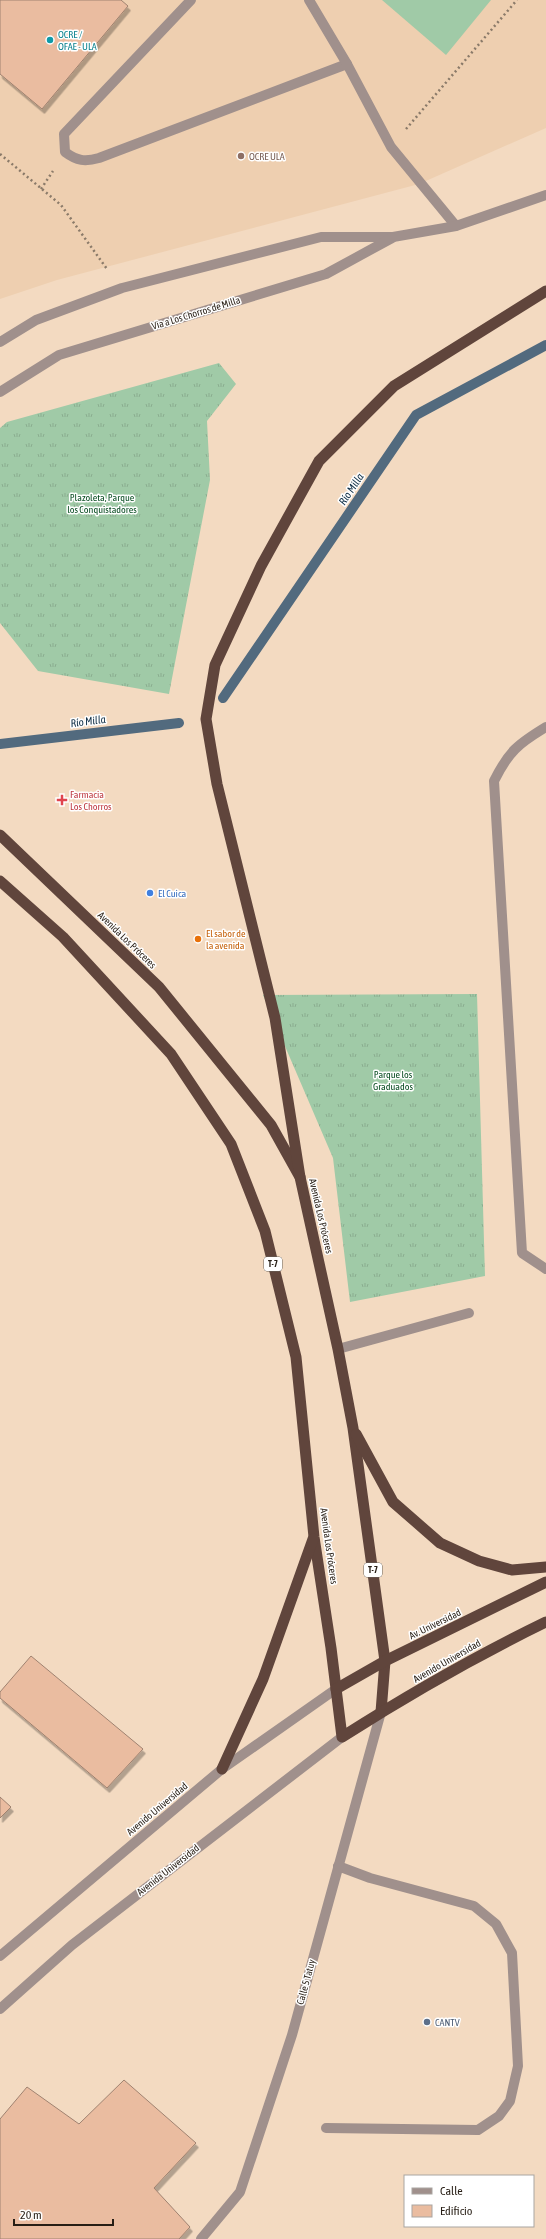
<svg xmlns="http://www.w3.org/2000/svg" width="546" height="2239" viewBox="0 0 546 2239" font-family="'Asap Condensed',sans-serif">
<style>
.built{fill:#eecfb0}
.grass{fill:url(#grass-tufts)}
.pitch{fill:#a0caa7}
.lines{fill:none;stroke-linecap:round;stroke-linejoin:round}
.stream{stroke:#526a7e;stroke-width:10}
.building{fill:#eabca0;stroke:#9f8270;filter:url(#shadow)}
.path{stroke:#8a7a69;stroke-width:2.5;stroke-dasharray:2 3;stroke-linecap:butt}
.service{stroke:#a0908c;stroke-width:10}
.minor{stroke:#a0908c;stroke-width:10}
.trunk{stroke:#60453c;stroke-width:11}
.culture-dot{fill:#0f9aa8;stroke:#fff;stroke-width:1.5}
.education-dot{fill:#8d6e63;stroke:#fff;stroke-width:1.5}
.health-dot{fill:#e0444e;stroke:#fff;stroke-width:1.5}
.shop-dot{fill:#3f7fe0;stroke:#fff;stroke-width:1.5}
.food-dot{fill:#e8710a;stroke:#fff;stroke-width:1.5}
.service-dot{fill:#5c6f8a;stroke:#fff;stroke-width:1.5}
.labels{text-anchor:middle;dominant-baseline:central;stroke-width:3;stroke-linejoin:round;paint-order:stroke}
.shield{fill:#fff;stroke:#68625b;stroke-width:1}
.shield-label{font-size:9px;font-weight:bold;fill:#271e15}
.culture-label{font-size:10px;fill:#0d838f;stroke:#fff;text-anchor:start}
.education-label{font-size:10px;fill:#785e54;stroke:#fff;text-anchor:start}
.street-label{font-size:10px;fill:#271e15;stroke:#fff}
.park-label{font-size:10px;fill:#094d22;stroke:#fff}
.health-label{font-size:10px;fill:#be3a42;stroke:#fff;text-anchor:start}
.shop-label{font-size:10px;fill:#366cbe;stroke:#fff;text-anchor:start}
.food-label{font-size:10px;fill:#c56008;stroke:#fff;text-anchor:start}
.service-label{font-size:10px;fill:#4e5e75;stroke:#fff;text-anchor:start}
.water-label{font-size:11px;font-style:italic;fill:#0d2d45;stroke:#fff}
</style>
<defs>
<pattern id="grass-tufts" width="24" height="20" patternUnits="userSpaceOnUse"><rect width="24" height="20" fill="#a0caa7"/><path d="M3 7l-1-3M5 7V3M7 7l1-3M15 17l-1-3M17 17v-4M19 17l1-3" fill="none" stroke="#8aad8f"/></pattern>
<filter id="shadow"><feDropShadow dx="2.5" dy="4.5" stdDeviation="0" flood-color="#0004"/></filter>
</defs>
<rect width="100%" height="100%" fill="#f3dac1"/>
<path class="built" d="M0,0H546V128L419,184L57,280L0,299Z"/>
<g class="grass">
<path d="M219,363L236,384L207,421L210,480L169,694L38,671L0,623V428L7,422Z"/>
<path d="M477,994L485,1276L350,1302L333,1158L263,995Z"/>
</g>
<path class="pitch" d="M382,0H491L446,55Z"/>
<g class="lines">
<g class="stream">
<path d="M223,698L416,415L546,345"/>
<path d="M0,744L179,723"/>
</g>
</g>
<g class="building">
<path d="M0,0H121L128,6L42,109L0,74Z"/>
<path d="M31,1656L143,1749L107,1788L0,1698V1692Z"/>
<path d="M0,1797L11,1807L0,1818Z"/>
<path d="M124,2080L196,2143L154,2188L190,2227L179,2239H0V2119L27,2087L79,2124Z"/>
</g>
<g class="lines">
<g class="path">
<path d="M406,129L517,0"/>
<path d="M0,154L61,205L107,269"/>
<path d="M41,189L53,171"/>
</g>
<path class="service" d="M191,0L64,134L65,152C77,161 85,162 99,158L347,64"/>
<g class="minor">
<path d="M309,0L347,64L391,147L456,226"/>
<path d="M0,342L36,320L122,288L321,237H393L456,226L546,195"/>
<path d="M0,392L59,355L326,274L392,238"/>
<path d="M546,727C518,744 509,751 494,781L522,1253L546,1269"/>
<path d="M338,1349L469,1313"/>
<path d="M0,1956L222,1769L336,1689"/>
<path d="M0,2009L72,1945L342,1737"/>
<path d="M326,2128L478,2130L499,2116L510,2101L518,2066L512,1953L496,1924L474,1906L370,1878L338,1866"/>
<path d="M201,2239L240,2192L292,2035L381,1712"/>
</g>
<g class="trunk">
<path d="M0,835L159,987L271,1125L300,1177L338,1349L353,1428L385,1661L381,1712"/>
<path d="M0,881L63,937L171,1054L231,1144L265,1231L296,1357L314,1537L331,1648L342,1737C408,1695 476,1656 546,1622"/>
<path d="M300,1177L275,1018L217,784L206,719L215,665L261,566L319,461L394,386L546,291"/>
<path d="M356,1434L393,1502L440,1543L479,1561L512,1570L546,1567"/>
<path d="M336,1689L385,1661L546,1582"/>
<path d="M222,1769L263,1679L313,1539"/>
</g>
</g>
<circle class="culture-dot" cx="50" cy="40" r="4"/>
<circle class="education-dot" cx="241" cy="156" r="4"/>
<path class="health-dot" d="M60 794h4v4h4v4h-4v4h-4v-4h-4v-4h4z"/>
<circle class="shop-dot" cx="150" cy="893" r="4"/>
<circle class="food-dot" cx="198" cy="939" r="4"/>
<circle class="service-dot" cx="427" cy="2022" r="4"/>
<g class="labels">
<g class="shield">
<rect x="264" y="1257" width="18" height="14" rx="3"/>
<rect x="364" y="1563" width="18" height="14" rx="3"/>
</g>
<g class="shield-label">
<text x="273" y="1264">T-7</text>
<text x="373" y="1570">T-7</text>
</g>
<g class="culture-label">
<text x="58" y="34">OCRE /<tspan x="58" dy="12">OFAE - ULA</tspan></text>
</g>
<g class="education-label">
<text x="249" y="156">OCRE ULA</text>
</g>
<g class="street-label">
<text transform="translate(196 313) rotate(-17)">Via a Los Chorros de Milla</text>
<text transform="translate(127 940) rotate(44)">Avenida Los Próceres</text>
<text transform="translate(321 1216) rotate(77)">Avenida Los Próceres</text>
<text transform="translate(329 1546) rotate(82)">Avenida Los Próceres</text>
<text transform="translate(435 1624) rotate(-26)">Av. Universidad</text>
<text transform="translate(447 1661) rotate(-30)">Avenido Universidad</text>
<text transform="translate(157 1809) rotate(-40)">Avenido Universidad</text>
<text transform="translate(168 1870) rotate(-38)">Avenida Universidad</text>
<text transform="translate(306 1982) rotate(-75)">Calle 5 Tatuy</text>
</g>
<g class="park-label">
<text x="102" y="497">Plazoleta, Parque<tspan x="102" dy="12">los Conquistadores</tspan></text>
<text x="393" y="1074">Parque los<tspan x="393" dy="12">Graduados</tspan></text>
</g>
<g class="health-label">
<text x="70" y="794">Farmacia<tspan x="70" dy="12">Los Chorros</tspan></text>
</g>
<g class="shop-label">
<text x="158" y="893">El Cuica</text>
</g>
<g class="food-label">
<text x="206" y="933">El sabor de<tspan x="206" dy="12">la avenida</tspan></text>
</g>
<g class="service-label">
<text x="435" y="2022">CANTV</text>
</g>
<g class="water-label">
<text transform="translate(351 489) rotate(-56)">Río Milla</text>
<text transform="translate(88 721) rotate(-7)">Río Milla</text>
</g>
</g>
<rect x="404" y="2175" width="130" height="52" fill="#ffffff" stroke="#a9a5a1"/>
<rect x="412" y="2188" width="20" height="6" fill="#a0908c" stroke="#a9a5a1"/>
<text x="440" y="2195" font-size="12" fill="#271e15">Calle</text>
<rect x="412" y="2205" width="20" height="12" fill="#eabca0" stroke="#a9a5a1"/>
<text x="440" y="2215" font-size="12" fill="#271e15">Edificio</text>
<path d="M14 2219v6h99v-6" fill="none" stroke="#271e15" stroke-width="2"/>
<text x="20" y="2219" font-size="12" fill="#271e15" stroke="#ffffff" stroke-width="3" paint-order="stroke">20 m</text>
</svg>
